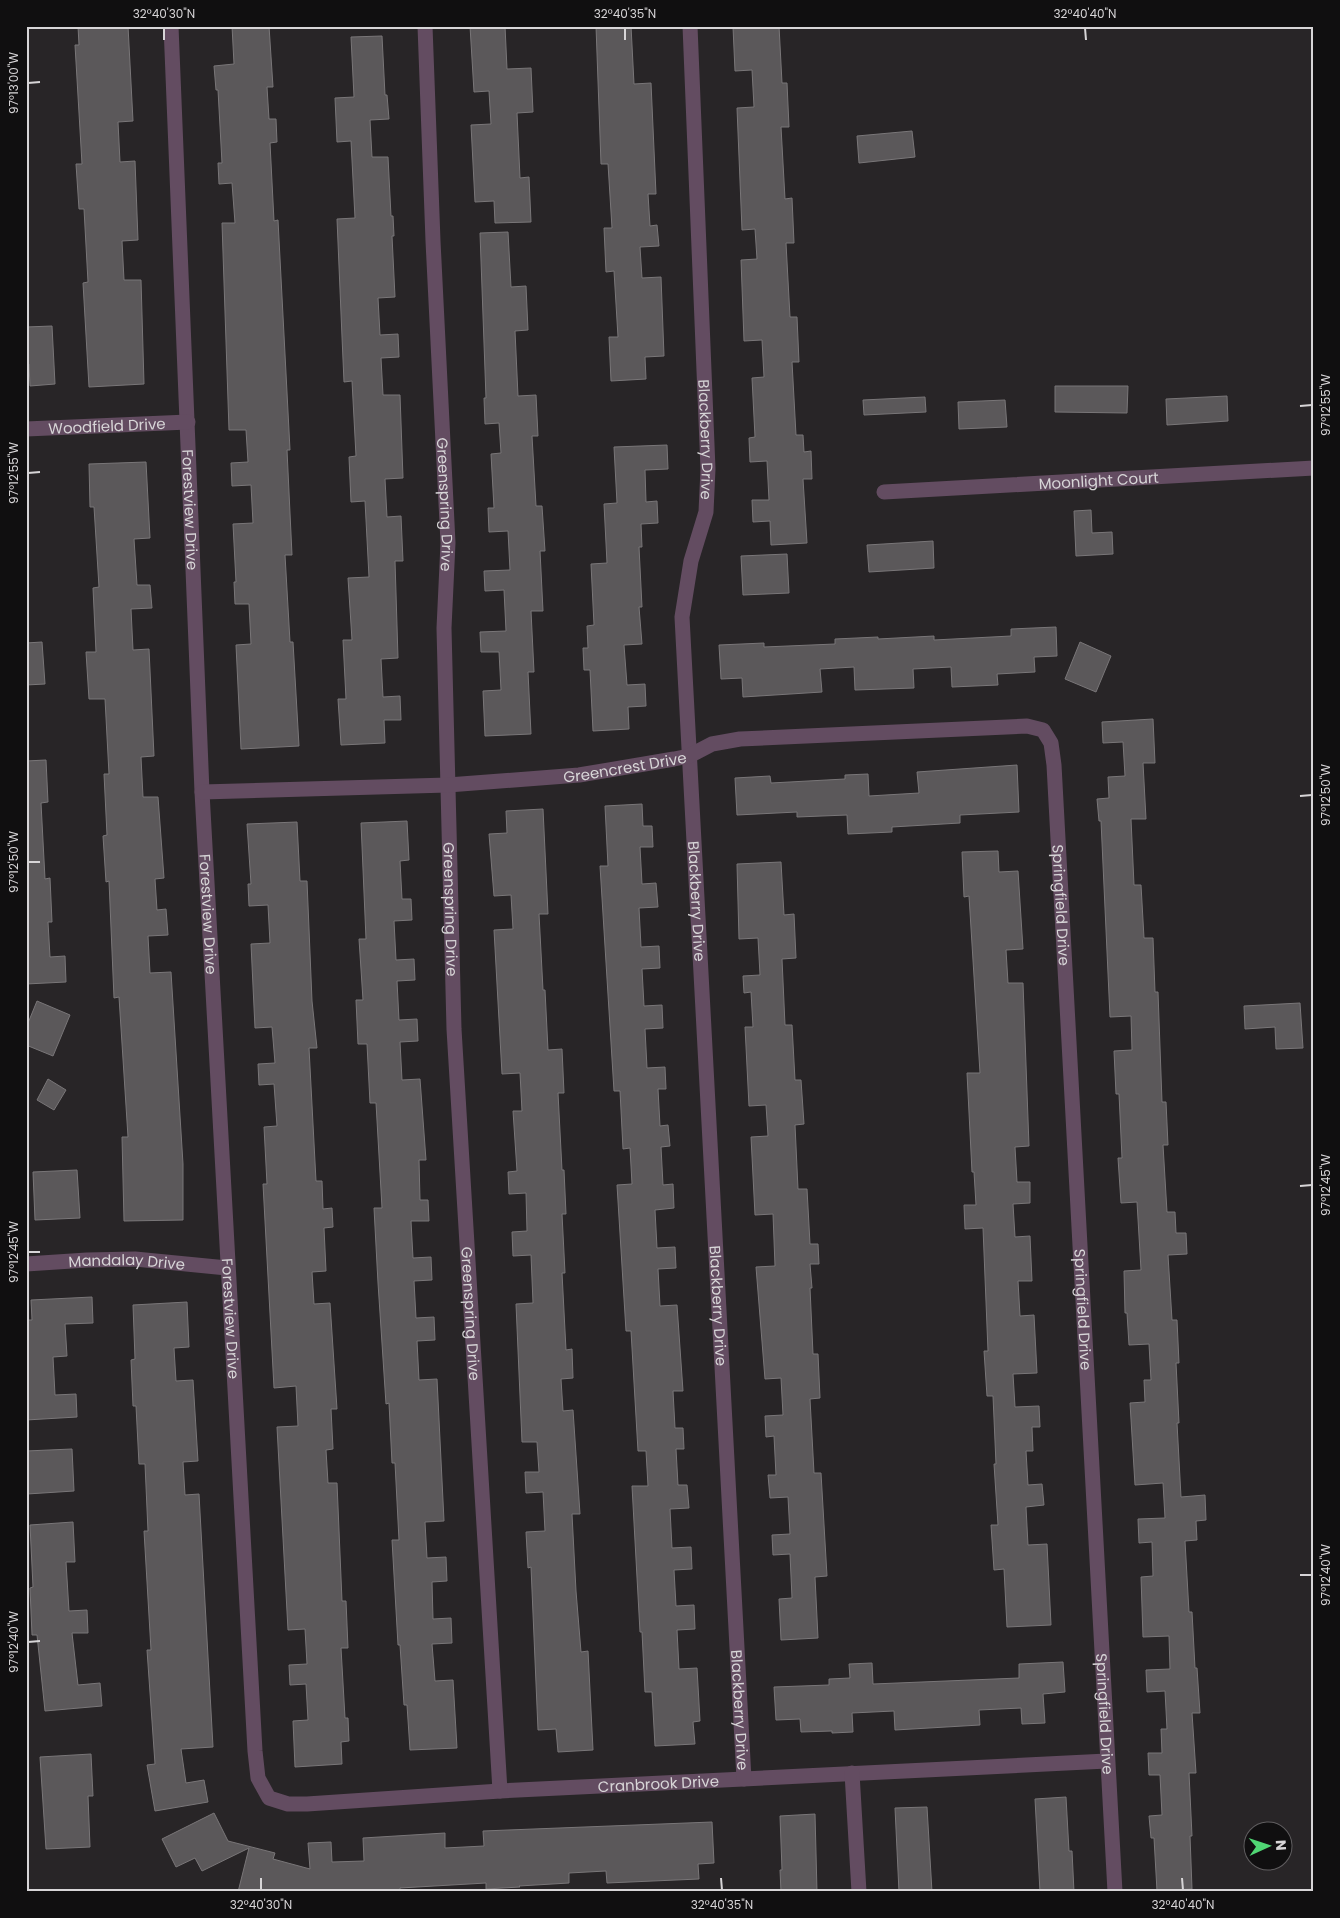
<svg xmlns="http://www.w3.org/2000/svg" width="1340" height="1918" viewBox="0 0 1340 1918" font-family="Poppins,sans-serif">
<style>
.building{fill:#5b585a;stroke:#797678}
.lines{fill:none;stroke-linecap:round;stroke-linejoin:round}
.minor{stroke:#634c61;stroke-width:15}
.ticks{fill:none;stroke:#d7d5d7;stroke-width:2}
.labels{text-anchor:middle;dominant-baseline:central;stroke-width:5;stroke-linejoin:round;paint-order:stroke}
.street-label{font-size:15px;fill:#d7d5d7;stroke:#100f10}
.neatline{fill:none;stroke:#d7d5d7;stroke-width:2}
.ticks-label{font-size:12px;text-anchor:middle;fill:#d7d5d7}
</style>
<rect width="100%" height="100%" fill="#282527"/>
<g class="building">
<path d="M78,26H128L133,121L118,122L120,162L135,161L138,240L122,241L124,280H141L144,384L89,387L83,283L88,282L84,209H79L76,164H82L75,45H79Z"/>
<path d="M232,26H269L273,87H267L269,119H276L277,142L270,143L274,221L278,220L290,450H287L292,555H285L290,642H293L299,746L241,749L236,645L251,644L249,604H235L234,582H236L233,524L253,523L251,485L232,486L231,463L248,462L246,430H229L222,223H235L232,183L219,184L218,163H222L218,90H216L214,66L234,64Z"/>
<path d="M470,26H505L507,69L531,68L533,112L517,113L520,178L529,177L531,222L495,223L494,201L475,202L471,125L491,124L489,91L474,92Z"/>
<path d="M596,26H631L634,84L651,83L656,194H648L650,226L657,225L659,246L640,247L642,278L661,277L664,356L645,357L646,379L611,381L609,337H618L614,271L606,272L604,228H612L608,164H601Z"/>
<path d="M779,26L782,83H787L789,127H781L785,199L792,198L794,243H786L790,317H797L799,362H792L796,435H803L804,452L811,451L812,479H803L807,543L771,545L770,521L753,522L752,500H769L767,461L750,462L749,438L755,437L752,378L764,377L762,340L744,341L741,260L757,259L755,229L742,230L737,108L754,107L752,70L735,71L733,27Z"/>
<path d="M382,36L385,95H387L389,119L370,120L372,157H388L391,216H393L394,236H392L395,297L378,298L380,335L398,334L399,357L381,358L383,395H400L403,478L385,479L387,517L401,516L403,561H395L398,658L381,659L383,697L400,696L401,720H384L385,743L341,745L338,699H346L343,640H352L348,578L369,577L365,501L351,502L349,457L356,456L352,381L344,382L342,337L337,219L355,218L351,141L337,142L335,98L354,97L351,37Z"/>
<path d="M912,131L915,157L859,163L857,136Z"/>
<path d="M508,232L511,287L526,286L528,330L515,331L518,396L536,395L538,436H532L536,506H542L545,551H540L543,611H531L534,672H528L531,734L485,736L483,691L501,690L499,652H481L480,632L506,631L504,590L485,591L484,571L510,570L508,531L489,532L488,508H494L491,454L501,453L499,423L485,424L484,398H486L480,233Z"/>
<path d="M52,326L55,384L30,386L29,364H26V327Z"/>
<path d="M1055,386H1128L1127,413L1055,412Z"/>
<path d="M1227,396L1228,421L1167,425L1166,399Z"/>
<path d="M925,397L926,412L864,415L863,400Z"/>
<path d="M1005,400L1007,427L959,429L958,402Z"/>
<path d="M667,445L668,469L645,470L646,502L657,501L658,523L641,524L642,547H639L642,607H639L642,644L624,645L627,685L645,684L646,706L628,707L629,729L593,731L590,670H584L583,648H588L587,626L594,625L591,564L607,563L604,504L617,503L614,447Z"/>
<path d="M146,462L150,538L134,539L137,585H150L152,608L131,609L133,650L149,649L154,756L141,757L143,797H158L164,878L155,879L157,910L166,909L168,935L148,936L150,973L171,972L183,1164V1220L124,1221L122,1137H128L119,997L114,998L109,881L106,882L103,836L107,835L104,774H109L105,699H89L86,652H96L93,588L99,587L94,507H90L89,464Z"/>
<path d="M1091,510L1092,533L1112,532L1113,554L1076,556L1074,511Z"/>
<path d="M933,541L934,568L869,572L867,545Z"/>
<path d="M787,554L789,593L743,595L741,556Z"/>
<path d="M1056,627L1057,656L1034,657L1035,672L997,674L998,685L952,687L951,667L913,669L914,688L855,690L854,667L820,669L822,692L743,697L742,678L721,679L719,645L764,643V647L835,644V639L878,637V639L934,636V640L1011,636V629Z"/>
<path d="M42,642L45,684L26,685V643Z"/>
<path d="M1080,642L1111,656L1096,692L1065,679Z"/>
<path d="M1153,719L1155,763H1143L1146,819H1131L1134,885H1141L1144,938H1153L1155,992H1158L1162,1102H1166L1168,1145H1163L1167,1212H1175L1176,1233H1186L1187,1254L1168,1255L1172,1320H1177L1179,1363H1176L1179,1423H1177L1181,1497L1205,1495L1206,1520L1196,1521L1197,1540L1185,1541L1189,1612H1192L1195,1668H1197L1200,1713H1192L1196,1773H1189L1192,1836H1190L1192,1889L1157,1891L1154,1838H1151L1149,1816L1162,1815L1160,1775H1149L1148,1753H1162L1161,1729H1167L1165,1691L1147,1692L1146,1670L1170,1669L1169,1636L1143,1637L1141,1577L1153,1576L1152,1542L1139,1543L1138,1519L1165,1518L1163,1483L1135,1485L1130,1403L1145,1402L1144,1380H1151L1149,1344L1129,1345L1127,1313H1125L1124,1271L1141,1270L1137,1202L1121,1203L1118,1158H1122L1119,1094H1116L1114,1051L1132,1050L1131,1016L1110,1017L1101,821H1099L1097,799L1109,798L1108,777L1125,776L1123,742L1103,743L1102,722Z"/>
<path d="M46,760L48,802L41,803L45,879L50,878L52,922H48L50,957L65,956L66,982L26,984V761Z"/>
<path d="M1017,765L1019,812L960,815V823L892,827V832L848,834L847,815L797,817V812L737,815L735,778L770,776L771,783L845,779V775L868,774L869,796L919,793L917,772Z"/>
<path d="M642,804L643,826H652L653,847H640L642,884L656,883L658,907L639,908L641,947L659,946L660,968L642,969L644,1006L662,1005L663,1028L645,1029L647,1068L665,1067L666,1089H658L660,1126L668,1125L670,1146L661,1147L663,1185L673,1184L674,1208L655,1210L657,1248L675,1247L676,1268L658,1269L660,1306L677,1305L683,1391H673L675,1428H683L684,1449H676L678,1485H687L689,1508L670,1509L672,1548L691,1547L692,1569L674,1570L676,1606L694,1605L695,1629L677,1630L679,1669L697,1668L700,1721L693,1722L695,1744L655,1746L652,1692H645L642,1632H640L632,1486H648L646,1451H638L631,1331H626L617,1185L632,1184L630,1148L623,1149L620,1091H614L600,866H608L605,806Z"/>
<path d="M543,809L548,914H539L543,990H545L548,1050L562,1049L564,1093H558L562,1170H564L566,1214H562L565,1273H562L566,1350L572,1349L573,1378L561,1379L563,1411L573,1410L580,1514H572L576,1591L581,1652L588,1651L593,1750L558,1752L556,1729L538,1730L531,1567L528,1568L526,1532L545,1531L543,1492L526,1493L525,1472H539L537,1442H522L516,1304L533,1303L531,1255L513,1256L512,1232L527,1231L526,1193L509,1194L508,1172L517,1171L513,1111H522L520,1073L502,1074L494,930L513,929L511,895L494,896L489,834L507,833L506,811Z"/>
<path d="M407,821L409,860L400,861L402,899H411L412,920L394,921L396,960L414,959L415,980L397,981L399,1020L417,1019L418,1041L400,1042L402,1080L420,1079L426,1160H419L420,1200H428L429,1221H411L413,1258L431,1257L432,1280L414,1281L416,1318L434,1317L435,1340L417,1341L419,1380L437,1379L444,1521L425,1522L427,1558L446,1557L447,1581L432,1582L433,1619L451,1618L452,1643L432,1644L435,1681L453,1680L457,1748L410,1750L407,1705H404L400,1645H398L392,1540H399L395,1463H392L389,1403L386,1404L378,1283L374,1208H382L376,1103H370L367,1044H358L356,1000H363L359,939H366L361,823Z"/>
<path d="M297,822L300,881H307L312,1001L317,1048H309L316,1181H322L323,1209L332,1208L333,1227L324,1228L326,1271L312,1272L314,1304L330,1303L337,1409H331L333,1449L326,1450L328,1483H337L342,1601H346L348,1648H341L345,1718H348L349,1741L341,1742L342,1764L295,1767L293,1721L308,1720L306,1684L290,1685L289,1665L307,1664L305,1629L288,1630L277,1427L298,1426L296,1386L274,1388L263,1184H267L264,1127L277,1126L274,1084L259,1085L258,1064L275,1063L272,1027L255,1028L251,944L270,943L268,905L249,906L248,884H251L247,824Z"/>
<path d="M998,851L999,872L1018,871L1023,949L1006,950L1008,983H1023L1029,1146L1015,1147L1017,1182H1030V1203L1013,1204L1015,1237L1030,1236L1032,1281H1018L1020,1316L1034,1315L1037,1373L1013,1374L1015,1407L1039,1406L1040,1427H1032L1033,1451H1026L1028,1485L1042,1484L1044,1505L1026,1507L1028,1545L1047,1544L1051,1625L1007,1627L1004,1569L994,1570L991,1525H998L994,1464H996L993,1396H987L984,1351H988L983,1228L965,1229L964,1205H976L974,1172H972L967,1073H980L969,896L964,897L962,852Z"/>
<path d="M781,862L784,915L794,914L796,958L782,959L785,1025H792L795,1080H801L804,1124L795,1125L798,1189H807L810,1244H818L819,1264H810L812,1288H810L813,1354H818L820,1398L810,1399L814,1473H821L827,1576L815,1577L818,1638L781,1640L779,1599L792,1598L790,1554L773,1555L772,1535L790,1534L788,1497L770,1498L768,1475H776L774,1436L766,1437L765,1416L783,1415L781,1378L765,1379L756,1267L775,1266L773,1214L755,1215L751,1137L768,1136L766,1105L749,1106L745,1027H753L751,992L744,993L743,976L760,975L758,938L739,939L737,864Z"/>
<path d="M37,1001L70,1015L53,1056L26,1045V1028Z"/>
<path d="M1300,1003L1303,1048L1276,1049L1275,1027L1245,1029L1244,1006Z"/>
<path d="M48,1079L66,1090L54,1110L37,1100Z"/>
<path d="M77,1170L80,1218L35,1220L33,1172Z"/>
<path d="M92,1297L93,1323L65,1324L67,1356L53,1357L55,1395L76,1394L77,1417L26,1420V1320H32L31,1300Z"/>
<path d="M187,1302L189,1347L174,1348L176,1381L193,1380L198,1461L183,1462L185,1495L199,1494L213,1747L181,1749L186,1783L204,1780L208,1802L155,1811L147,1765L155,1764L147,1650H151L144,1531H148L145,1464H139L136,1406H133L131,1360L135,1359L133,1305Z"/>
<path d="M72,1449L74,1491L27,1494L26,1451Z"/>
<path d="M73,1522L75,1562H66L69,1611L87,1610L88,1633H72L78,1685L100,1683L102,1706L45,1711L37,1635H32L30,1588L33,1587L30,1525Z"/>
<path d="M1063,1662L1065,1692L1043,1694L1045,1723L1022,1724L1021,1708L979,1710L980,1725L895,1730L894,1711L852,1713L853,1732L832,1733V1731L801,1732L800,1719L776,1720L774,1687L829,1685V1679L850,1678L849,1664L872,1663L873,1684L1019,1678V1664Z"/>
<path d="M91,1754L93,1796H88L90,1847L46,1849L40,1757Z"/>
<path d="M1066,1797L1069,1851H1072L1074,1892H1040L1035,1799Z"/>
<path d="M927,1807L932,1892H899L895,1808Z"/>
<path d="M214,1813L228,1841L275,1853L273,1859L310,1869L308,1843L331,1842L332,1862L364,1861L363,1838L445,1833V1848L484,1846L483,1831L712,1822L714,1863L698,1864L699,1879L607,1883L606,1871L569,1873V1883L519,1886L520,1887L486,1889V1883L400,1888V1892H238L249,1848L202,1871L195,1858L176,1867L162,1839Z"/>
<path d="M815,1814L817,1892H781L780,1870H782L780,1816Z"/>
</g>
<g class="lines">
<g class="minor">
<path id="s1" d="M171,26L202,792L255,1751L258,1778L269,1798L288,1804H307L500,1791L1107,1761"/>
<path id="s2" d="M425,26L433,241L448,543L444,628L454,1029L500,1791"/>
<path id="s3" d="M690,26L708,469L706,512L691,561L682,617L744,1779"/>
<path id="s4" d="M26,429L188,422"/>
<path id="s5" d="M884,492L1314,468"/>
<path id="s6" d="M202,792L448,785L579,775L674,759L689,756L712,744L740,739L1027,726L1043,730L1051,743L1054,765L1115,1892"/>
<path id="s7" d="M26,1264L87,1260L135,1259L227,1268"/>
<path d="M852,1773L859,1892"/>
</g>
</g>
<path class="ticks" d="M164,28V40M625,28V40M1085,28L1086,40M28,83L40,82M1300,406L1312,405M28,473L40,472M1300,796L1312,795M28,862H40M1300,1186L1312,1185M28,1252H40M1300,1575H1312M28,1642L40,1641M261,1878V1890M721,1878L722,1890M1182,1878L1183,1890"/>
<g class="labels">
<g class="street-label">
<text stroke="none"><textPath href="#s4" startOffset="81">Woodfield Drive</textPath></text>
<text stroke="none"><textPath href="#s3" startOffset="414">Blackberry Drive</textPath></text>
<text stroke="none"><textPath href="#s5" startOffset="215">Moonlight Court</textPath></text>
<text stroke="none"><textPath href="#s2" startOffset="479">Greenspring Drive</textPath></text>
<text stroke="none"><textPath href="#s1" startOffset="484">Forestview Drive</textPath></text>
<text stroke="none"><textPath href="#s6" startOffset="424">Greencrest Drive</textPath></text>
<text stroke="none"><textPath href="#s3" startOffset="879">Blackberry Drive</textPath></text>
<text stroke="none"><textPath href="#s6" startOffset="1025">Springfield Drive</textPath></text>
<text stroke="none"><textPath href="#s2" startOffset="884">Greenspring Drive</textPath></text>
<text stroke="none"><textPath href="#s1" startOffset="889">Forestview Drive</textPath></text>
<text stroke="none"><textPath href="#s7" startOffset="101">Mandalay Drive</textPath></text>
<text stroke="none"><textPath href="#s3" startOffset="1284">Blackberry Drive</textPath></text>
<text stroke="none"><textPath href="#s6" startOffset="1430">Springfield Drive</textPath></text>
<text stroke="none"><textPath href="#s2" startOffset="1289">Greenspring Drive</textPath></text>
<text stroke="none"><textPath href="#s1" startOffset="1294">Forestview Drive</textPath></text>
<text stroke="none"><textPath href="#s3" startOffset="1689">Blackberry Drive</textPath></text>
<text stroke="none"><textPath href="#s6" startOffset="1835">Springfield Drive</textPath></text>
<text stroke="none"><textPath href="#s1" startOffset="2168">Cranbrook Drive</textPath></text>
</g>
</g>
<rect width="1340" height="1918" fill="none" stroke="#100f10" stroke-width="55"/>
<g transform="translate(1268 1846) rotate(87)"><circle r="24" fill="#100f10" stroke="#605e60"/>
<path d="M0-4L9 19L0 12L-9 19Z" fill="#50d674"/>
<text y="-8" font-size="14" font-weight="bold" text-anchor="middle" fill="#d7d5d7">N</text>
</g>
<rect x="28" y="28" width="1284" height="1862" class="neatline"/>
<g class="ticks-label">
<text x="164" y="18">32°40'30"N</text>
<text x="625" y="18">32°40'35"N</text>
<text x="1085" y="18">32°40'40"N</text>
<text transform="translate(14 83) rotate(-90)" y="4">97°13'00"W</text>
<text transform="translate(1326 405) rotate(-90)" y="4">97°12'55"W</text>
<text transform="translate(14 473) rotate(-90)" y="4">97°12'55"W</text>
<text transform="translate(1326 795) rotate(-90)" y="4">97°12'50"W</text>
<text transform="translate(14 862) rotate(-90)" y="4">97°12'50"W</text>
<text transform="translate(1326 1185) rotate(-90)" y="4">97°12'45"W</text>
<text transform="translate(14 1252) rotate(-90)" y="4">97°12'45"W</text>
<text transform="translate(1326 1575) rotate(-90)" y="4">97°12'40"W</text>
<text transform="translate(14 1642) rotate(-90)" y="4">97°12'40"W</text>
<text x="261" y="1909">32°40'30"N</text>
<text x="722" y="1909">32°40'35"N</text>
<text x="1183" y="1909">32°40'40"N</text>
</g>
</svg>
